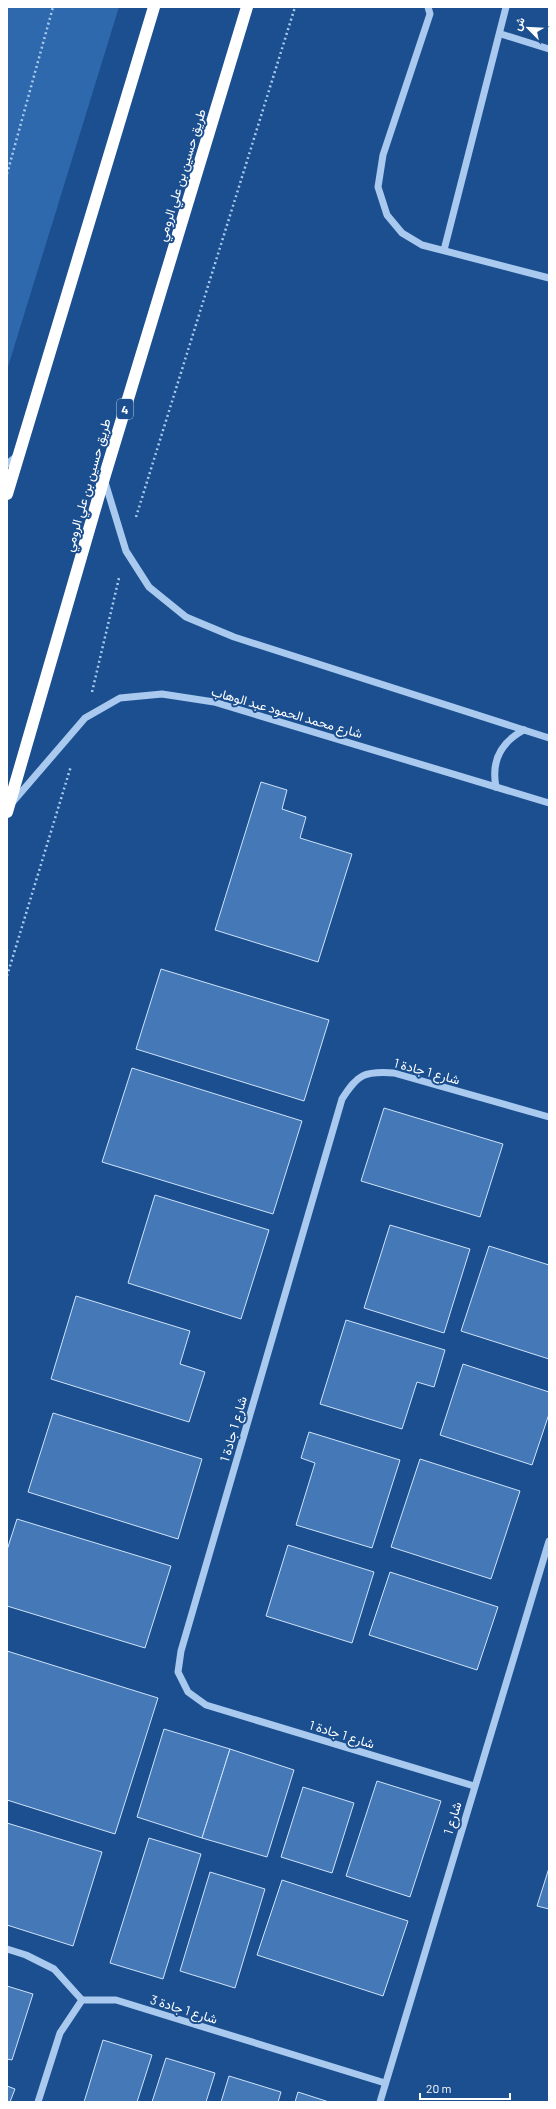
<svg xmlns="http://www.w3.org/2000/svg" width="556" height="2109" viewBox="0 0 556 2109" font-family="Barlow,Vazirmatn,sans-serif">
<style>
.green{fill:#2e69ad}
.building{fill:#4478b7;stroke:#cfe3fa}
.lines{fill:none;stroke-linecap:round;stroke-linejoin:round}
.path{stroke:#a9c9ee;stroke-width:2.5;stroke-dasharray:2 3;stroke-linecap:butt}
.minor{stroke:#a9c9ee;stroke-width:7}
.highway{stroke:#fff;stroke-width:12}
.labels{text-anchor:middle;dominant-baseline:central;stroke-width:4;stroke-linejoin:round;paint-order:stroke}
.shield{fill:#1b4f8f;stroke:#bbcadd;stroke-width:1}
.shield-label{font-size:12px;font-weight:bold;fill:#fff}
.street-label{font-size:13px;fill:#fff;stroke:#1b4f8f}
</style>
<rect width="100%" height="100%" fill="#1b4f8f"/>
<path class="green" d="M7,7H119L7,370Z"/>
<g class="building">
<path d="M261,782L287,790L282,809L306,817L300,838L352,854L318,962L215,930Z"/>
<path d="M161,969L329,1020L304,1101L136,1049Z"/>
<path d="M132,1068L302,1121L273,1214L102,1162Z"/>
<path d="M384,1108L503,1144L480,1217L361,1181Z"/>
<path d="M155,1195L269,1230L241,1319L128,1283Z"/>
<path d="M390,1225L470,1249L444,1333L364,1308Z"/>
<path d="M489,1246L549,1265V1359L461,1331Z"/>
<path d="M76,1296L190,1331L180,1364L205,1372L189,1422L51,1379Z"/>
<path d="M346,1320L445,1350L434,1387L417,1382L402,1429L320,1404Z"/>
<path d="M463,1364L549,1392V1414L532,1465L440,1435Z"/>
<path d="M53,1413L202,1459L178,1539L28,1492Z"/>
<path d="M309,1432L400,1460L372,1548L296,1525L315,1463L301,1458Z"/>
<path d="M420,1459L520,1491L491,1579L391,1547Z"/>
<path d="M17,1519L171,1566L145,1648L7,1606V1550Z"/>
<path d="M288,1545L374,1572L352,1643L266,1616Z"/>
<path d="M390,1572L498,1607L477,1670L369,1635Z"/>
<path d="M7,1651L158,1698L115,1834L7,1800Z"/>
<path d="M164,1729L230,1749L202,1838L137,1817Z"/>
<path d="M230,1749L294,1770L267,1857L202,1838Z"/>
<path d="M377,1781L441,1801L410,1897L346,1876Z"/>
<path d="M303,1787L354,1803L332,1873L281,1857Z"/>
<path d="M7,1823L102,1852L73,1946L7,1925Z"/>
<path d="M149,1838L201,1854L163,1979L110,1963Z"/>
<path d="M549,1868V1909L537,1906Z"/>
<path d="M210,1872L265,1889L235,1988L180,1971Z"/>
<path d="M282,1880L408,1921L383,1996L257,1955Z"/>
<path d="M7,1986L33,1994L12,2060L7,2059Z"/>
<path d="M103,2040L152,2055L137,2102H84Z"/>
<path d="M166,2058L215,2073L206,2102H152Z"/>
<path d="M229,2076L281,2092L278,2102H221Z"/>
<path d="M7,2086L15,2089L10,2102H7Z"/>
<path d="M298,2092L329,2102H295Z"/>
</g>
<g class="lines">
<g class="path">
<path d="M7,174L53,7"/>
<path d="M136,517L295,7"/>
<path d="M92,692L119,578"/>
<path d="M7,976L71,766"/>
</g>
<g class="minor">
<path d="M428,7L430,14L383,155L378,187L387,215L402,233L422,245L549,278"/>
<path d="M501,34L549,49"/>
<path d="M444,250L506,7"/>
<path d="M7,464L17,456"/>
<path d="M105,482L126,551L149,587L186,617L234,637L549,738"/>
<path d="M496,787C491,761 501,742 524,730"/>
<path d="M11,804L85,718L120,698L162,694L214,702L549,803"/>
<path d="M474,1786L206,1705L188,1692L178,1672L181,1651L342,1099C358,1074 364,1071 394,1073L549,1117"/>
<path d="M7,1949L26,1955L54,1969L82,2000"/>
<path d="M38,2102L60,2033L82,2000H116L385,2083"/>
<path d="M380,2102L549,1541"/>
</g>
<g class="highway">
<path d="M7,494L154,7"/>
<path d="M7,812L104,478L247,7"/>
</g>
</g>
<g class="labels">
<rect class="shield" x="117" y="399" width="16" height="20" rx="3"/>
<g class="shield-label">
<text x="125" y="409">4</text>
</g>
<g class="street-label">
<text transform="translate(181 175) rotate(-73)">طريق حسين بن علي الرومي</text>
<text transform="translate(87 485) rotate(-74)">طريق حسين بن علي الرومي</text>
<text transform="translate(287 712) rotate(16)">شارع محمد الحمود عبد الوهاب</text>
<text transform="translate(427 1071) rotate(15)">شارع 1 جادة 1</text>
<text transform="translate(233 1429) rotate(-74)">شارع 1 جادة 1</text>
<text transform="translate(342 1734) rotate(17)">شارع 1 جادة 1</text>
<text transform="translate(452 1818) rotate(-73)">شارع 1</text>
<text transform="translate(184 2009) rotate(17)">شارع 1 جادة 3</text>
</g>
</g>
<rect width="556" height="2109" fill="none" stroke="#ffffff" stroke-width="16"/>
<g transform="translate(528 28) rotate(294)" stroke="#1b4f8f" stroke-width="3" paint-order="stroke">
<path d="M0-3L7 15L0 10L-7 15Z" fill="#ffffff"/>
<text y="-6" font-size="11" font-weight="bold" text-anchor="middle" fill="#ffffff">ش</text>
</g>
<path d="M420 2093v6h90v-6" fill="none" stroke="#ffffff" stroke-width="2"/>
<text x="426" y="2093" font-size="12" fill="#ffffff" stroke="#1b4f8f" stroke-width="3" paint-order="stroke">20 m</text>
</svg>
